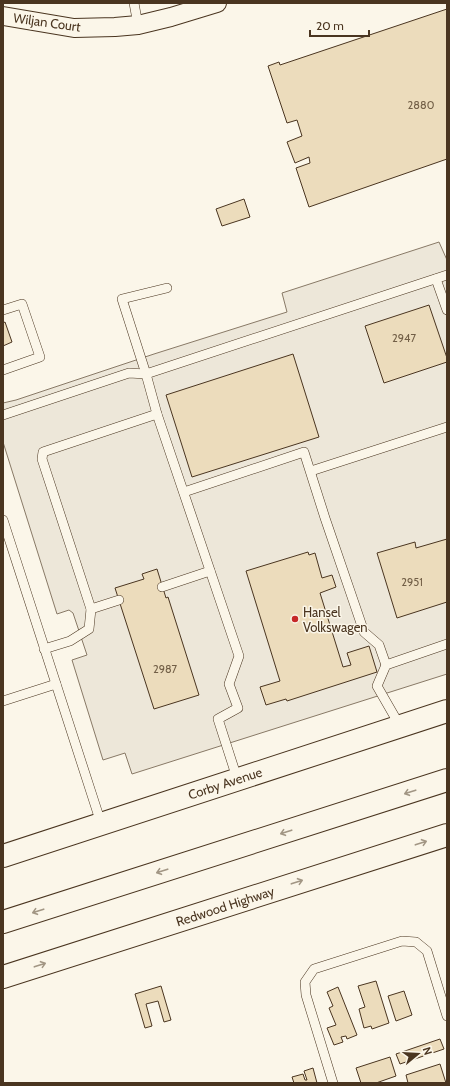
<svg xmlns="http://www.w3.org/2000/svg" width="450" height="1086" viewBox="0 0 450 1086" font-family="Cabin,sans-serif">
<style>
.parking{fill:#ede7d9;stroke:#887966}
.building{fill:#ecdcbc;stroke:#4a3520}
.lines{fill:none;stroke-linecap:round;stroke-linejoin:round}
.lane-casing{stroke:#4a3520;stroke-width:10}
.street-casing{stroke:#4a3520;stroke-width:20}
.secondary-casing{stroke:#4a3520;stroke-width:24}
.highway-casing{stroke:#4a3520;stroke-width:24}
.lane{stroke:#fbf6e9;stroke-width:9}
.street{stroke:#fbf6e9;stroke-width:18}
.secondary{stroke:#fbf6e9;stroke-width:22}
.highway{stroke:#fbf6e9;stroke-width:22}
.oneway{stroke:#a29684}
.poi-dot{fill:#c62828;stroke:#fbf6e9;stroke-width:1.5}
.labels{text-anchor:middle;dominant-baseline:central;stroke-width:3;stroke-linejoin:round;paint-order:stroke}
.number-label{font-size:11px;fill:#725f47}
.street-label{font-size:13px;fill:#4a3520;stroke:#fbf6e9}
.poi-label{font-size:13px;fill:#4a3520;stroke:#fbf6e9;text-anchor:start}
</style>
<rect width="100%" height="100%" fill="#fbf6e9"/>
<path class="parking" d="M439,242L447,260V674L132,774L125,753L103,760L72,660L87,655L73,613L69,610L57,614L3,442V403L16,400L154,354L287,312L282,293Z"/>
<g class="building">
<path d="M447,9V159L309,207L296,168L310,163L309,157L295,163L287,142L302,136L297,120L287,123L268,66L279,62L280,65Z"/>
<path d="M244,199L250,217L222,226L216,209Z"/>
<path d="M429,305L447,358V362L384,383L365,326Z"/>
<path d="M5,322L12,342L3,346V323Z"/>
<path d="M293,354L319,437L192,477L166,395Z"/>
<path d="M447,539V602L397,618L377,553L415,542L416,548Z"/>
<path d="M308,552L309,555L315,553L322,578L332,575L336,587L320,593L343,667L351,665L347,653L369,646L377,672L287,701L286,699L266,705L260,687L280,681L246,571Z"/>
<path d="M157,569L166,598L168,597L199,695L154,709L115,588L144,579L142,574Z"/>
<path d="M376,981L389,1023L372,1029L371,1026L364,1028L359,1009L365,1007L358,986Z"/>
<path d="M161,986L171,1020L164,1022L158,1001L146,1004L152,1026L145,1028L135,994Z"/>
<path d="M338,987L357,1035L347,1039L346,1036L341,1037L343,1042L334,1045L327,1028L336,1025L329,1008L333,1006L327,992Z"/>
<path d="M404,991L412,1015L396,1021L388,996Z"/>
<path d="M440,1039L444,1049L400,1064L396,1054Z"/>
<path d="M390,1057L396,1076L376,1083H361L356,1068Z"/>
<path d="M440,1064L446,1083H408L406,1075Z"/>
<path d="M313,1068L317,1083H294L292,1077L303,1074L305,1080H307L304,1071Z"/>
</g>
<g class="lines">
<defs>
<g id="lane">
<path d="M134,3L138,25"/>
<path d="M436,279L447,310"/>
<path d="M3,310L22,304L40,357L3,370"/>
<path d="M157,414L146,374L122,299L167,288"/>
<path d="M3,415L129,373L146,374L447,275"/>
<path d="M311,471L447,427"/>
<path d="M184,492L304,452L325,518L364,632L379,645L386,665"/>
<path d="M3,520L101,823"/>
<path d="M162,587L210,571"/>
<path d="M91,609L119,600"/>
<path d="M44,649L70,641L89,629L91,609L42,459L43,452L157,414L239,656L229,684L238,708L218,719L237,778"/>
<path d="M3,701L56,684"/>
<path d="M400,726L377,686L386,665L447,644"/>
<path d="M333,1083L306,995L305,982L314,969L402,941L416,942L427,951L447,1016"/>
</g>
<path id="street" d="M3,16L74,28L115,27L138,25L171,17L217,3"/>
<path id="secondary" d="M3,856C151,807 299,758 447,711"/>
<g id="highway">
<path d="M3,922L447,780"/>
<path d="M3,977L447,835"/>
</g>
</defs>
<use href="#lane" class="lane-casing"/>
<use href="#street" class="street-casing"/>
<use href="#secondary" class="secondary-casing"/>
<use href="#highway" class="highway-casing"/>
<use href="#lane" class="lane"/>
<use href="#street" class="street"/>
<use href="#secondary" class="secondary"/>
<use href="#highway" class="highway"/>
</g>
<defs><path id="oneway-shaft" d="M-6 0H5M1.5-3L5.5 0L1.5 3" fill="none" stroke-width="1.6" stroke-linecap="round" stroke-linejoin="round"/></defs>
<g class="oneway">
<use href="#oneway-shaft" transform="translate(410 792) rotate(162)"/>
<use href="#oneway-shaft" transform="translate(286 832) rotate(162)"/>
<use href="#oneway-shaft" transform="translate(421 843) rotate(-18)"/>
<use href="#oneway-shaft" transform="translate(162 871) rotate(162)"/>
<use href="#oneway-shaft" transform="translate(297 882) rotate(-18)"/>
<use href="#oneway-shaft" transform="translate(38 911) rotate(162)"/>
<use href="#oneway-shaft" transform="translate(40 965) rotate(-18)"/>
</g>
<circle class="poi-dot" cx="295" cy="619" r="4"/>
<g class="labels">
<g class="number-label">
<text x="421" y="105">2880</text>
<text x="404" y="338">2947</text>
<text x="412" y="582">2951</text>
<text x="165" y="669">2987</text>
</g>
<g class="street-label">
<text transform="translate(47 22) rotate(8)">Wiljan Court</text>
<text transform="translate(225 783) rotate(-18)">Corby Avenue</text>
<text transform="translate(225 906) rotate(-18)">Redwood Highway</text>
</g>
<g class="poi-label">
<text x="303" y="612">Hansel<tspan x="303" dy="15">Volkswagen</tspan></text>
</g>
</g>
<rect width="450" height="1086" fill="none" stroke="#4a3520" stroke-width="8"/>
<g transform="translate(418 1054) rotate(72)" stroke="#fbf6e9" stroke-width="3" paint-order="stroke">
<path d="M0-3L7 15L0 10L-7 15Z" fill="#4a3520"/>
<text y="-6" font-size="11" font-weight="bold" text-anchor="middle" fill="#4a3520">N</text>
</g>
<path d="M310 30v6h59v-6" fill="none" stroke="#4a3520" stroke-width="2"/>
<text x="316" y="30" font-size="12" fill="#4a3520" stroke="#fbf6e9" stroke-width="3" paint-order="stroke">20 m</text>
</svg>
